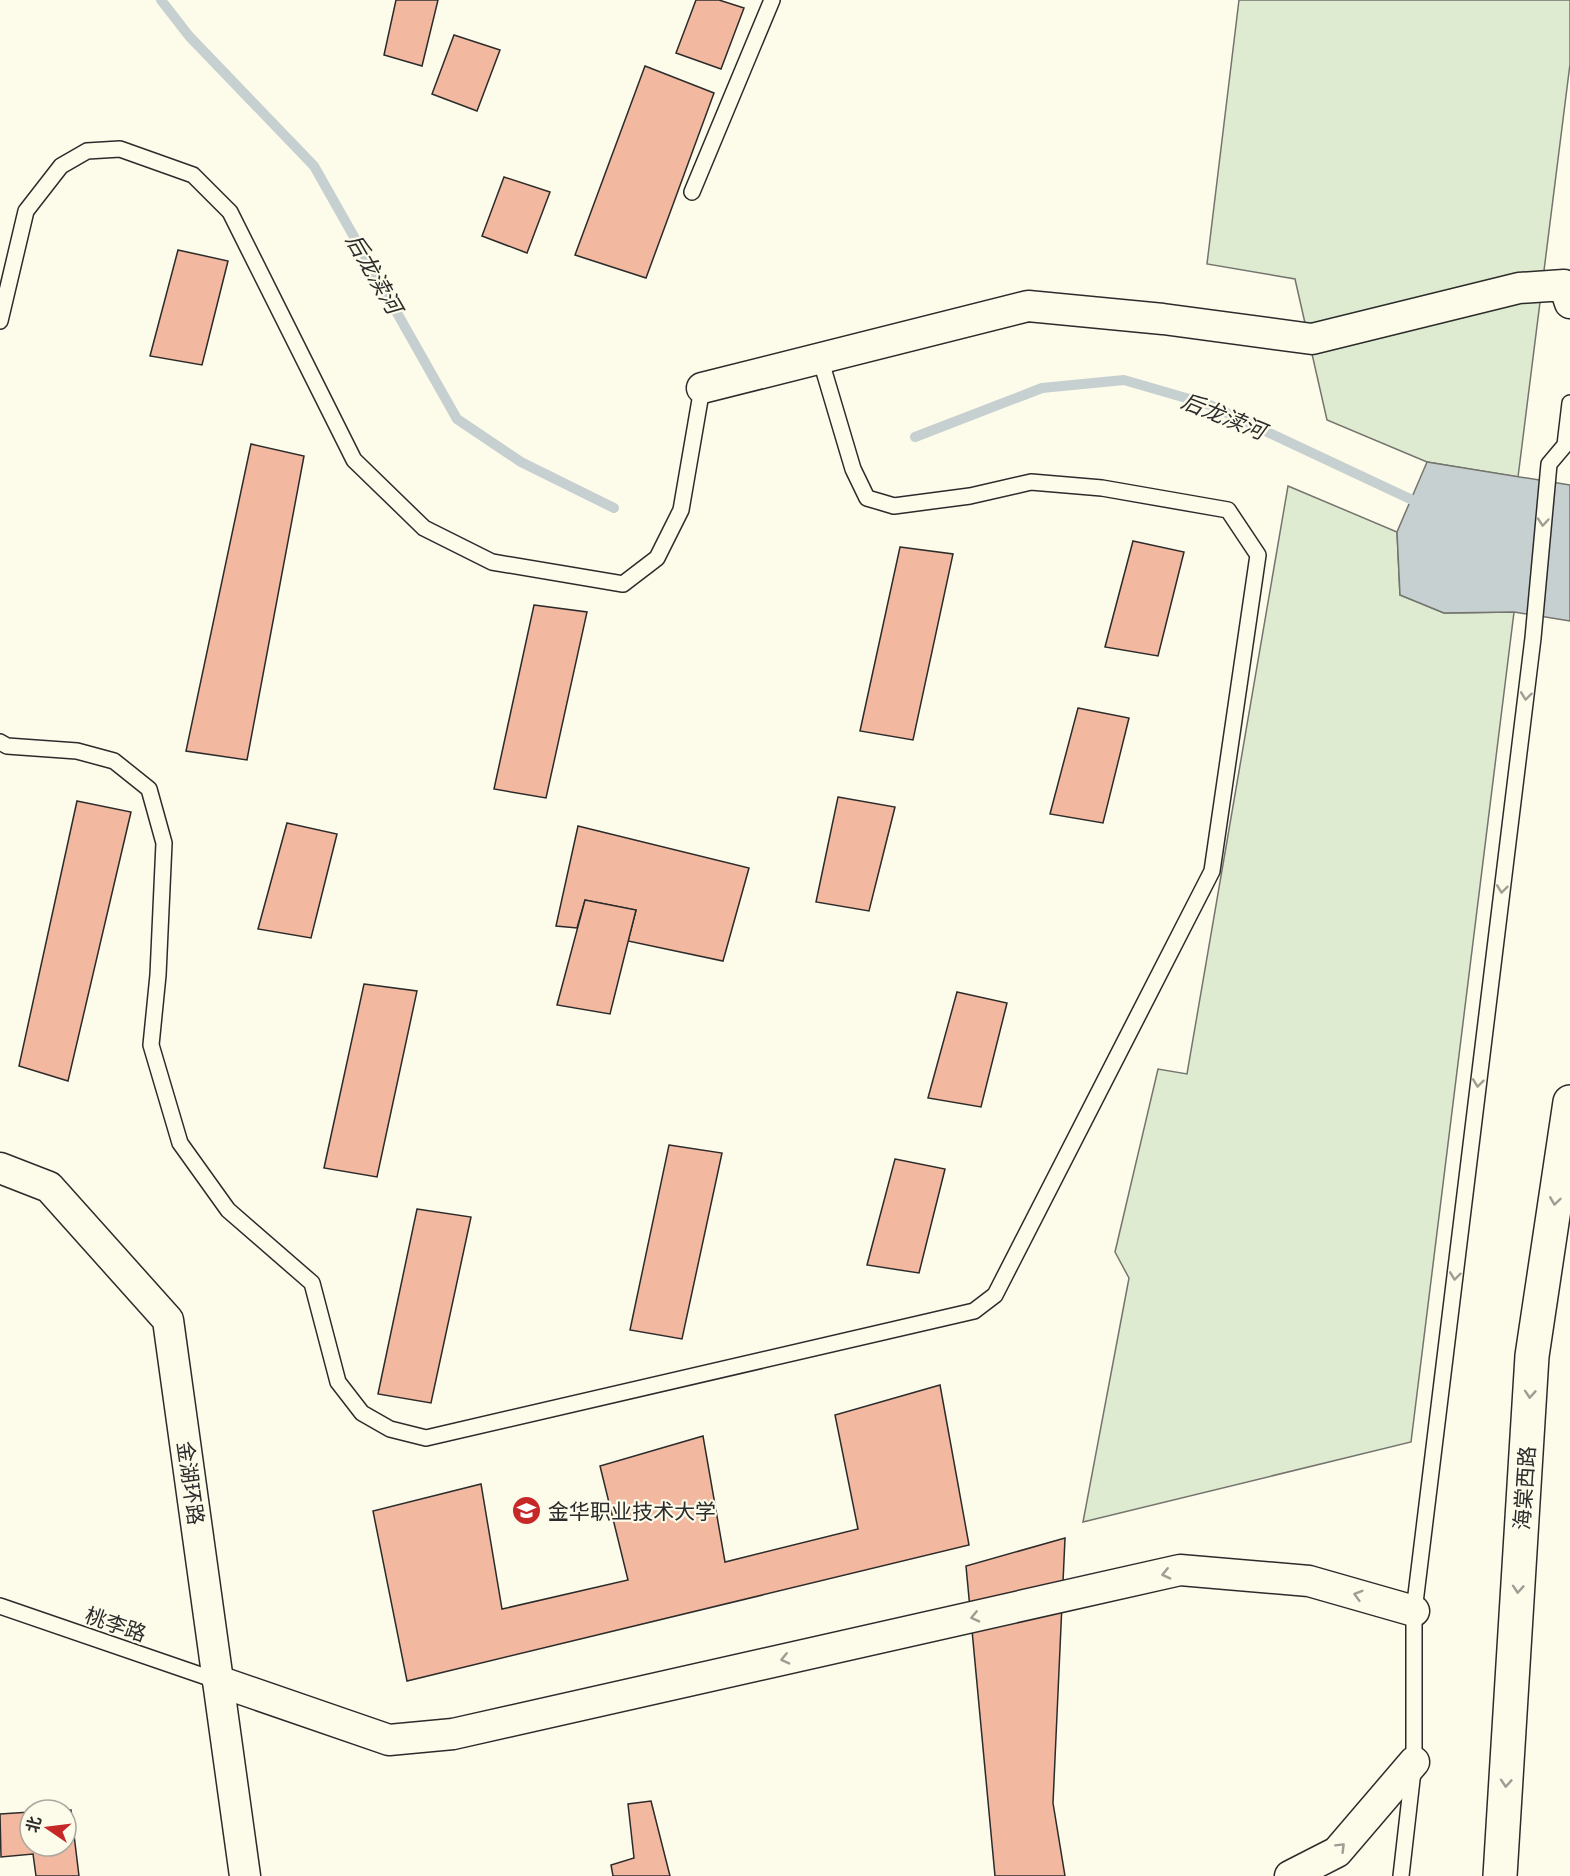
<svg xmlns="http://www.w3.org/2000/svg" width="1570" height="1876" viewBox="0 0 1570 1876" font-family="'Open Sans','Noto Sans SC',sans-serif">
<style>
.green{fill:#deebd1;stroke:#74746e;stroke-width:1.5}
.water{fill:#c7d0d0;stroke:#74746e;stroke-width:1.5}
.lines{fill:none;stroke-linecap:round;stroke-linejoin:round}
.stream{stroke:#c7d0d0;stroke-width:10}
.building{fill:#f2b8a0;stroke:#2b2b2b;stroke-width:1.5}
.service-casing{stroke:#2b2b2b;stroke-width:18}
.minor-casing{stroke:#2b2b2b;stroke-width:33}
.primary-casing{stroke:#2b2b2b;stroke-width:36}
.service{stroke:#fdfbea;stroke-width:15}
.minor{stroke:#fdfbea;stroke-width:30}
.primary{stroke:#fdfbea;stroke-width:33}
.oneway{stroke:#9e9d94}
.labels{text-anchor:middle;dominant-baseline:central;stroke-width:4.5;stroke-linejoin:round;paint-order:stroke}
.street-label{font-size:21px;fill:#2b2b2b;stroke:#fdfbea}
.poi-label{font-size:21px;fill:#2b2b2b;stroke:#fdfbea;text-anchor:start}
.water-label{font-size:22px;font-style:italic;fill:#2b2b2b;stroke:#fdfbea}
</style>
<rect width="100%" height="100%" fill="#fdfbea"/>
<g class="green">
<path d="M1239,0H1570V64L1518,477L1427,462L1327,420L1295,279L1207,264Z"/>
<path d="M1288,486L1397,532L1400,595L1444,613L1514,612L1411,1442L1083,1522L1129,1278L1115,1252L1158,1069L1187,1074Z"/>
</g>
<path class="water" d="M1427,462L1570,485V621L1514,612L1444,613L1400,595L1397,532Z"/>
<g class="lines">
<g class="stream">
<path d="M161,0L189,36L314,166L457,419L521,462L614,508"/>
<path d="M915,437L1042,388L1124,380L1210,405L1423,505"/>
</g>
</g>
<g class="building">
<path d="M396,0H438L422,66L384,55Z"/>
<path d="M696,0H719L744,8L721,69L676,53Z"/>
<path d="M454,35L500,50L477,111L432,94Z"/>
<path d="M645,66L714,93L646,278L575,255Z"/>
<path d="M504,177L550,192L527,253L482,236Z"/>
<path d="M178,250L228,261L202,365L150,356Z"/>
<path d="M251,444L304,456L247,760L186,751Z"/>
<path d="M1133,541L1184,552L1158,656L1105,647Z"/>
<path d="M900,547L953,554L913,740L860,731Z"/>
<path d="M534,605L587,612L546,798L494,789Z"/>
<path d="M1078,708L1129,718L1103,823L1050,814Z"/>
<path d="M838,797L895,807L869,911L816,902Z"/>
<path d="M77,801L131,812L68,1081L19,1066Z"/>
<path d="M287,823L337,834L311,938L258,929Z"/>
<path d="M578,826L749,868L723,961L628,941L636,910L585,900L577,928L556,926Z"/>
<path d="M585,900L636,910L610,1014L557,1005Z"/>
<path d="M364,984L417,991L377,1177L324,1168Z"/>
<path d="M957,992L1007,1003L981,1107L928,1098Z"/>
<path d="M669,1145L722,1153L682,1339L630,1330Z"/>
<path d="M895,1159L945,1169L919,1273L867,1265Z"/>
<path d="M417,1209L471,1217L431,1403L378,1394Z"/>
<path d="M940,1385L969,1545L407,1681L373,1511L481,1484L502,1609L628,1580L600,1466L703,1436L725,1562L858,1529L835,1415Z"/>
<path d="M1065,1538L1053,1803L1065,1876H995L966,1566Z"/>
<path d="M651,1801L670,1876H613L611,1865L634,1858L628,1804Z"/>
<path d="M63,1810H71L79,1876H36L33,1854L1,1857L0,1814L30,1812V1846H66V1810Z"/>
</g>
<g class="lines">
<defs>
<g id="service">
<path d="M692,192L772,0"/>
<path d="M0,321L26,211L61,166L87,151L120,149L193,175L230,212L354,460L424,528L492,562L623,584L657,558L681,510L702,388"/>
<path d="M0,742L7,746L77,751L114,761L149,789L164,843L158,975L151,1045L180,1143L228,1210L312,1283L338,1382L362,1413L390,1429L426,1438L974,1311L995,1295L1212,871L1258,555L1228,510L1102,488L1031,482L970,496L894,506L867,498L853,469L820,358"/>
<path d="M0,1606L218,1681"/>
<path d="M1401,1876L1414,1762V1611L1533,638L1549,464L1565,445L1570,403"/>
</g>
<g id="minor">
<path d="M702,388L1028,306L1163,319L1312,339L1519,288L1564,285L1570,303"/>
<path d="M0,1168L49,1187L168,1320L245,1876"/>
<path d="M218,1681L389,1740L453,1734L1180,1570L1309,1581L1414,1611"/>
<path d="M1290,1876L1337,1852L1414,1762"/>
</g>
<path id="primary" d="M1500,1876L1532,1356L1570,1102"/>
</defs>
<use href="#service" class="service-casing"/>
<use href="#minor" class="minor-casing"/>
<use href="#primary" class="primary-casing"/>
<use href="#service" class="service"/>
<use href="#minor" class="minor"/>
<use href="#primary" class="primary"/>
</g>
<defs><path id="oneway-chevron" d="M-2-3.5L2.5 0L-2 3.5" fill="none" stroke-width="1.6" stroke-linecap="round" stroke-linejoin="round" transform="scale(1.5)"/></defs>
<g class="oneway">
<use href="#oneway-chevron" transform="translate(1543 522) rotate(95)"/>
<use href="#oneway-chevron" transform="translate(1526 696) rotate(97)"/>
<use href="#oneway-chevron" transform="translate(1502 889) rotate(97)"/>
<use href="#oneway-chevron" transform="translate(1478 1083) rotate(97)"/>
<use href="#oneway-chevron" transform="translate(1555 1201) rotate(98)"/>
<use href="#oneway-chevron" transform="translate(1455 1276) rotate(97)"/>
<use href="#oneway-chevron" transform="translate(1530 1394) rotate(94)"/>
<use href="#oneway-chevron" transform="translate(1166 1574) rotate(167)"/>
<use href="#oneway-chevron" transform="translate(1518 1589) rotate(94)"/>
<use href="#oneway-chevron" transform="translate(1358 1595) rotate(-164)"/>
<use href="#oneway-chevron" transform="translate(975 1617) rotate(167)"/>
<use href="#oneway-chevron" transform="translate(785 1659) rotate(167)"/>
<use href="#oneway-chevron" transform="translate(1506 1783) rotate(94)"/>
<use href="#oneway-chevron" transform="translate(1341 1847) rotate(-45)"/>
</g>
<defs>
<symbol id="university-disc" viewBox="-11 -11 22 22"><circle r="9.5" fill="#c62828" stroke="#fdfbea"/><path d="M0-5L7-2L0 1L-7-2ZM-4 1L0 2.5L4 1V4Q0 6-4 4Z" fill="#fff"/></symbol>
</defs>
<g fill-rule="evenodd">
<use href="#university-disc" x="510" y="1494" width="33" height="33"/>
</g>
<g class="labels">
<g class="street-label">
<text transform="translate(191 1483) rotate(82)">金湖环路</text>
<text transform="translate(1524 1488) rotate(-86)">海棠西路</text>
<text transform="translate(116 1624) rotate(19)">桃李路</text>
</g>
<g class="poi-label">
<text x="548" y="1511">金华职业技术大学</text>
</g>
<g class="water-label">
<text transform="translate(375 273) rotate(60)">后龙渎河</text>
<text transform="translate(1224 415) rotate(22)">后龙渎河</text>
</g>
</g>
<g transform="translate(48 1828) rotate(284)"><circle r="28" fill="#fdfbea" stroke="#a9a89e" stroke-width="1.5"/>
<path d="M0-4.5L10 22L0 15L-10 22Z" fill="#c62828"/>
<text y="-9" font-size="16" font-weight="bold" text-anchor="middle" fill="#2b2b2b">北</text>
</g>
</svg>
